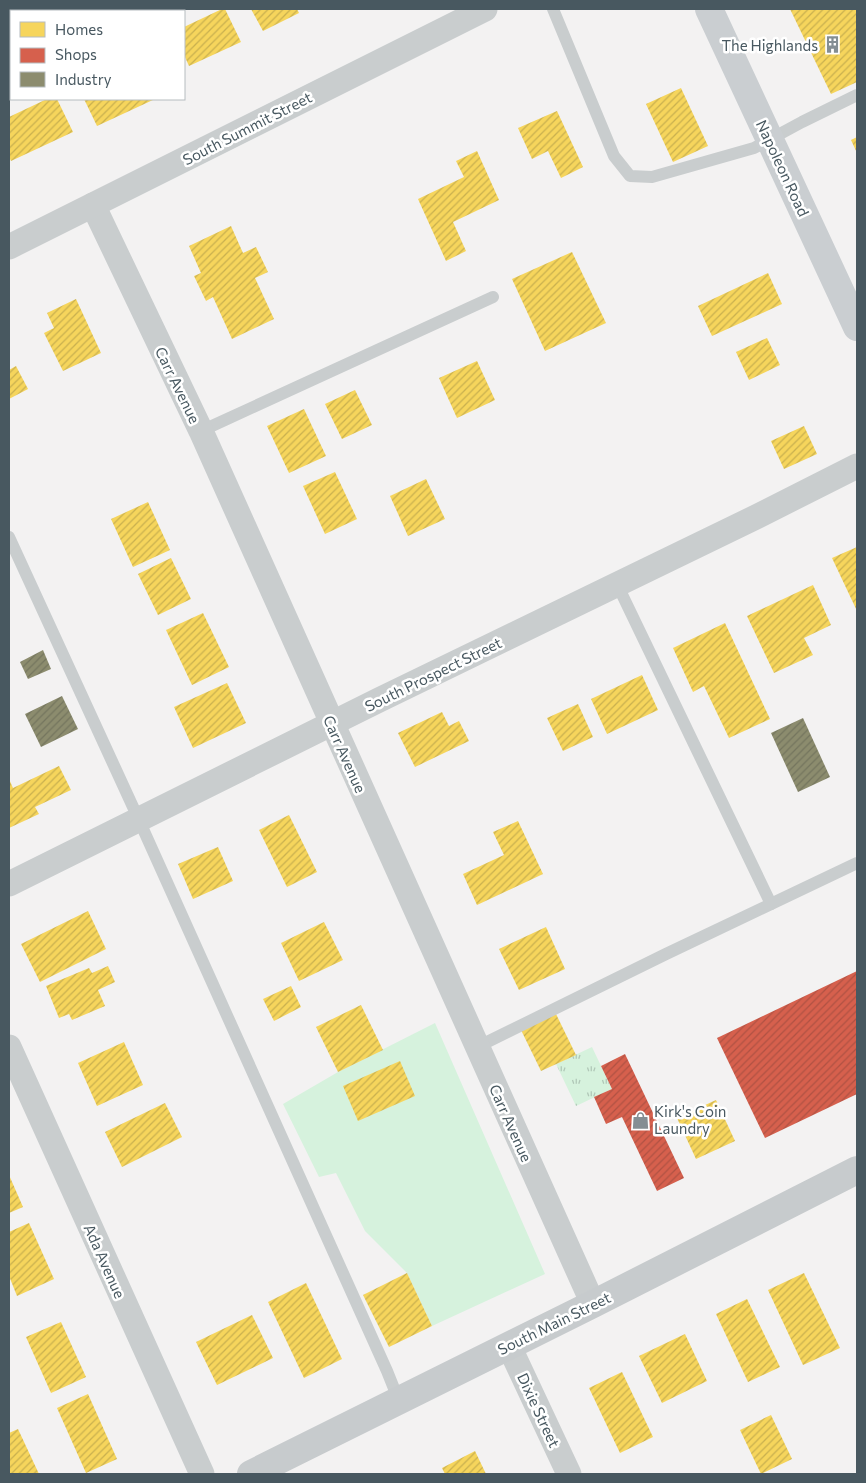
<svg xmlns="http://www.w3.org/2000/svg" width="866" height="1483" viewBox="0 0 866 1483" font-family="Commissioner,sans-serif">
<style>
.grass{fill:#d6f2dd}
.park{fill:url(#park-tufts)}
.homes{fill:url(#homes-hatch)}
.shops{fill:url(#shops-hatch)}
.industry{fill:url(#industry-hatch)}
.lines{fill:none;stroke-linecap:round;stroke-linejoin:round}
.lane{stroke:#c9cdce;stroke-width:12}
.street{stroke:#c9cdce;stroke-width:25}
.secondary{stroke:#caced1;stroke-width:28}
.primary{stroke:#c7cbcd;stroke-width:28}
.labels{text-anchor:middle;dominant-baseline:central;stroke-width:5;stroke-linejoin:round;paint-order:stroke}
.poi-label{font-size:15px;fill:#485860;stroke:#fff;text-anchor:end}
.street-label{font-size:15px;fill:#485860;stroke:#fff}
</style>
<defs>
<pattern id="park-tufts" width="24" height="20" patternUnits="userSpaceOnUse" patternTransform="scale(1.25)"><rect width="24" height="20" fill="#d6f2dd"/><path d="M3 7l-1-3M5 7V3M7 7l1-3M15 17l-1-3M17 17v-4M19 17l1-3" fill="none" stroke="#b0c7b7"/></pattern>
<pattern id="homes-hatch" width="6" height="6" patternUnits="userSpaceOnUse" patternTransform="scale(1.25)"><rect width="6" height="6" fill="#f6d55c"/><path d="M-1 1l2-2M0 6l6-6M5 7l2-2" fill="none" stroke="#c9b04f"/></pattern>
<pattern id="shops-hatch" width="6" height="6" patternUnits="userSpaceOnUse" patternTransform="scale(1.25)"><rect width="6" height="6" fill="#d6604d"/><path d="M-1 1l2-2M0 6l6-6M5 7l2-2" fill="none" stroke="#b05243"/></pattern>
<pattern id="industry-hatch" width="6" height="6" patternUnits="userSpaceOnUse" patternTransform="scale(1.25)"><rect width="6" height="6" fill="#8c8c6e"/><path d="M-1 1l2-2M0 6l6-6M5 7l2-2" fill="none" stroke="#74755e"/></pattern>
</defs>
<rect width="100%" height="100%" fill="#f3f2f2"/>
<path class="grass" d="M435,1023L545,1274L432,1326L407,1273L365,1231L336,1173L319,1177L283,1104L338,1072Z"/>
<path class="park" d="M592,1047L612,1089L576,1106L556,1064Z"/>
<g class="homes">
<path d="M137,9H161L156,11H139Z"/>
<path d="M222,9H225L241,42L189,66L184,55V27Z"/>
<path d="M251,9H297L299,13L263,31Z"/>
<path d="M790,9H857V82L831,94Z"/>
<path d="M681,88L708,146L673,162L646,104Z"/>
<path d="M47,99H57L73,132L11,161L9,157V117Z"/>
<path d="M84,99H155L97,126Z"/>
<path d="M557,111L583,167L561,178L548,151L532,159L518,128Z"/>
<path d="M857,137V153L851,140Z"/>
<path d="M477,151L499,200L453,222L466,251L446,261L418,199L464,177L456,161Z"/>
<path d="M231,226L243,253L256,247L268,272L255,278L274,319L232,339L213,297L206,301L194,276L201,273L189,246Z"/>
<path d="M572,252L606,323L545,351L512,279Z"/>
<path d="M768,273L782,304L712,336L698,306Z"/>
<path d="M76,299L101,353L63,371L44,333L54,328L47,313Z"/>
<path d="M767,338L780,365L749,380L736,352Z"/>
<path d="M477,361L495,400L457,418L439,378Z"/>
<path d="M16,366L28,389L9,399V370Z"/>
<path d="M355,390L372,425L342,439L325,404Z"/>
<path d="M304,409L326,456L289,473L267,426Z"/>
<path d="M804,426L817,454L784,469L771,441Z"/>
<path d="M335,472L357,519L325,534L303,486Z"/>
<path d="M426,479L445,519L408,536L390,496Z"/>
<path d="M148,502L170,550L133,567L111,519Z"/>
<path d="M857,547V611L832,558Z"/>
<path d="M171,558L191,599L158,615L138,574Z"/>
<path d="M813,585L831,625L804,638L813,655L774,673L747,616Z"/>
<path d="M203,613L229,667L192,685L166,630Z"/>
<path d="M725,623L770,719L729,738L704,686L693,692L673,648Z"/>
<path d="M642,675L658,710L607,734L591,699Z"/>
<path d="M227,683L246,723L193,748L174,707Z"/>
<path d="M578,704L593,737L563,751L547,718Z"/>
<path d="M442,712L449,726L459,721L469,741L415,767L398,733Z"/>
<path d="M59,766L71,790L35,807L39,814L9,828V779L13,788Z"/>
<path d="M289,815L317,872L287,887L259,830Z"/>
<path d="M518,821L543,874L477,905L463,874L504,855L493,832Z"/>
<path d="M218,847L233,881L193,899L178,864Z"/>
<path d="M88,911L106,949L40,982L21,944Z"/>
<path d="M324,922L343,960L299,981L281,943Z"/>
<path d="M546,927L565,969L519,990L499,949Z"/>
<path d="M108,966L115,982L98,990L105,1006L72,1020L69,1014L59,1018L46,986L89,968L92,973Z"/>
<path d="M291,986L301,1007L274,1021L263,999Z"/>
<path d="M361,1005L383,1050L338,1072L316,1027Z"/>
<path d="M556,1014L576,1055L541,1071L521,1030Z"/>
<path d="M124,1042L143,1085L97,1106L78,1063Z"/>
<path d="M400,1061L415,1096L358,1121L343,1086Z"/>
<path d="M716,1100L735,1141L696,1159L677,1118Z"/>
<path d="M165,1103L182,1137L122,1167L105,1132Z"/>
<path d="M9,1175L23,1207L9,1213Z"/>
<path d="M29,1223L54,1279L17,1296L9,1276V1232Z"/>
<path d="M407,1273L432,1326L389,1347L363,1295Z"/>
<path d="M804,1273L840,1348L803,1365L768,1290Z"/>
<path d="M306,1283L342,1359L304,1378L268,1302Z"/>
<path d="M747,1299L780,1367L748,1382L716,1314Z"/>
<path d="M252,1315L273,1358L217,1385L196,1342Z"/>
<path d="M61,1322L86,1377L51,1393L26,1337Z"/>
<path d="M685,1334L707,1381L662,1403L639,1356Z"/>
<path d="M622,1372L653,1437L620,1453L589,1388Z"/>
<path d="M88,1394L117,1459L86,1473L57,1408Z"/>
<path d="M771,1415L792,1459L761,1474L740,1430Z"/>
<path d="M18,1429L39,1474H9V1433Z"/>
<path d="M475,1451L486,1474H445L442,1468Z"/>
</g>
<g class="shops">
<path d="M857,971V1094L765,1138L717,1038Z"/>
<path d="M625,1054L684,1178L657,1191L622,1117L606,1124L594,1097L612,1089L601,1066Z"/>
</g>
<g class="industry">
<path d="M43,650L51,669L28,679L20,662Z"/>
<path d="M62,696L78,729L41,747L25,714Z"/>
<path d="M803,718L830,777L798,792L771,733Z"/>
</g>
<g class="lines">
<g class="lane">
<path d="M553,9L614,156L630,176L652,177L754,148L802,122L857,95"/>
<path d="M201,431L493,297"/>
<path d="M9,537L139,820L387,1371L399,1401"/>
<path d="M617,584L771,904"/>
<path d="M477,1047L666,954L857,863"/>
</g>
<g class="street">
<path d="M93,205L201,431L593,1304"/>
<path d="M9,247L485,9"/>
<path d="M9,884L379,700L756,517L857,466"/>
<path d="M9,1047L202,1474"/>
<path d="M509,1346L569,1474"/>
</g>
<path class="secondary" d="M709,9L857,327"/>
<path class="primary" d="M251,1474L593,1304L857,1170"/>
</g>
<defs>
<symbol id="building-bare" viewBox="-9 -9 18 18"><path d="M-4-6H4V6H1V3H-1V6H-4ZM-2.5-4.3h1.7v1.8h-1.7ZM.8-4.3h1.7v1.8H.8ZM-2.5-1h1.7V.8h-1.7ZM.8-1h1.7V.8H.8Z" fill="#848e93" stroke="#fff" stroke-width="2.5" paint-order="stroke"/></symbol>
<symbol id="shop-bare" viewBox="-9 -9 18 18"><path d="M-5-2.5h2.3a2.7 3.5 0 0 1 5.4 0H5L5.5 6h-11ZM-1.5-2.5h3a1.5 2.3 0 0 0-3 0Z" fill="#848e93" stroke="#fff" stroke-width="2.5" paint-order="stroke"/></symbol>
</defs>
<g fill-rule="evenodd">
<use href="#building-bare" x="820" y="32" width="25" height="25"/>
<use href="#shop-bare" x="628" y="1108" width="25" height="25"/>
</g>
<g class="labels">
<g class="poi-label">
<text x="818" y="45">The Highlands</text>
<text x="654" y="1111" text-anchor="start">Kirk's Coin<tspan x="654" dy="17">Laundry</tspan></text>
</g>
<g class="street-label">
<text transform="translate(247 128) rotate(-27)">South Summit Street</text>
<text transform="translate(783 168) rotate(65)">Napoleon Road</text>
<text transform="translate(178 385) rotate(64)">Carr Avenue</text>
<text transform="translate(433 674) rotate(-26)">South Prospect Street</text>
<text transform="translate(345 754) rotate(66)">Carr Avenue</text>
<text transform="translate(511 1123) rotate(66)">Carr Avenue</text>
<text transform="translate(105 1261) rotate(66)">Ada Avenue</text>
<text transform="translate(554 1323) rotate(-26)">South Main Street</text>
<text transform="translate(539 1410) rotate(65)">Dixie Street</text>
</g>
</g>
<rect width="866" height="1483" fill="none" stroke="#485860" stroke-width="20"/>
<rect x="10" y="10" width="175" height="90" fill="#ffffff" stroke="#b6bcbf"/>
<rect x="20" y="22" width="25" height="15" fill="#f6d55c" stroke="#b6bcbf"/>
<text x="55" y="35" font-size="15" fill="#485860">Homes</text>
<rect x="20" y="48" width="25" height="15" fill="#d6604d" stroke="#b6bcbf"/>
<text x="55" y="60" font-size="15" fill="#485860">Shops</text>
<rect x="20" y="72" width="25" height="15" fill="#8c8c6e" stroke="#b6bcbf"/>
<text x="55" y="85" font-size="15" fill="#485860">Industry</text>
</svg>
